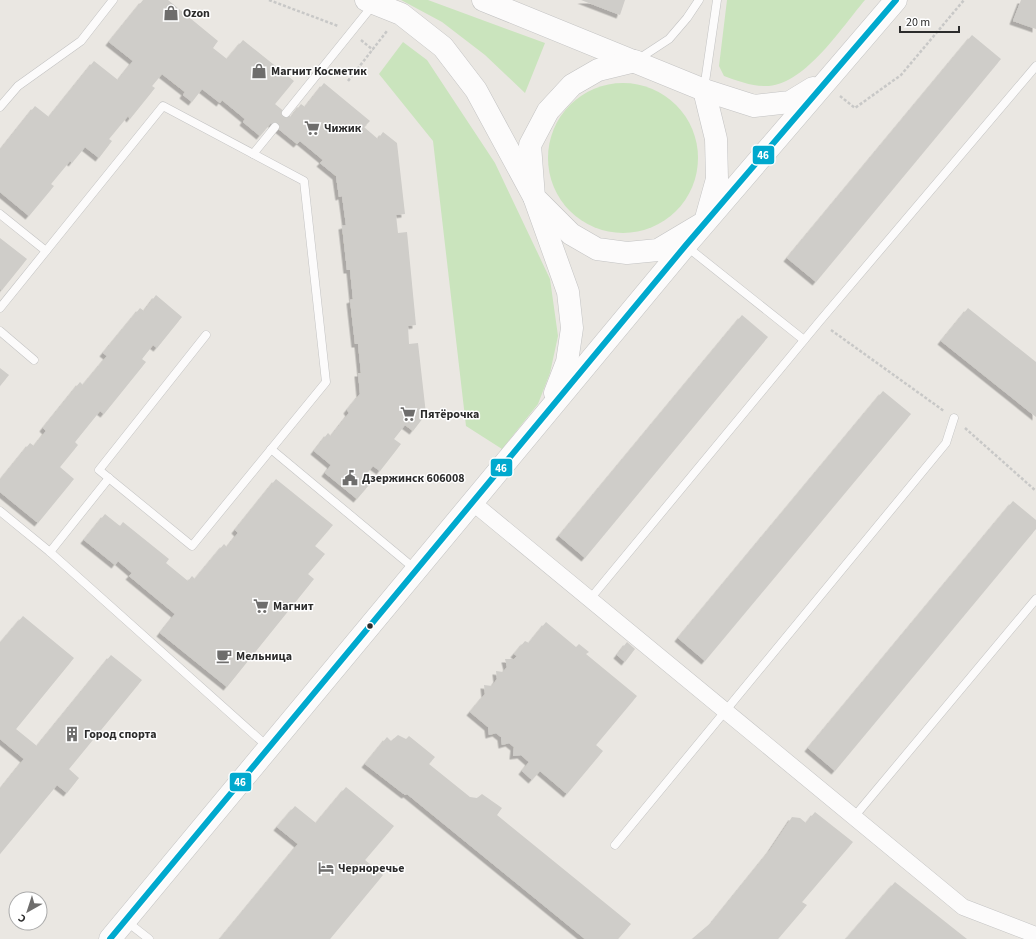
<svg xmlns="http://www.w3.org/2000/svg" width="1036" height="939" viewBox="0 0 1036 939" font-family="'Source Sans 3',sans-serif">
<style>
.green{fill:#cae4bd}
.building{fill:#cfcdc9;filter:url(#shadow)}
.lines{fill:none;stroke-linecap:round;stroke-linejoin:round}
.lane-casing{stroke:#c3c3c3;stroke-width:9}
.street-casing{stroke:#c3c3c3;stroke-width:17}
.secondary-casing{stroke:#c3c3c3;stroke-width:23}
.path{stroke:#c8c8c7;stroke-width:2.5;stroke-dasharray:3 2;stroke-linecap:butt}
.lane{stroke:#fcfbfb;stroke-width:8}
.street{stroke:#fcfbfb;stroke-width:16}
.secondary{stroke:#fcfbfb;stroke-width:22}
.bus-1-casing{stroke:#fff;stroke-width:9}
.bus-1{stroke:#00a9ce;stroke-width:6}
.bus-dot{fill:#2c2c2c;stroke:#fff;stroke-width:1.5}
.labels{text-anchor:middle;dominant-baseline:central;stroke-width:3;stroke-linejoin:round;paint-order:stroke}
.poi-label{font-size:12px;font-weight:bold;fill:#2c2c2c;stroke:#fff;text-anchor:start}
.line-badge{stroke:#fff;stroke-width:1.5}
.badge-label{font-size:11px;text-anchor:middle;font-weight:bold;fill:#fff}
</style>
<defs>
<filter id="shadow"><feDropShadow dx="-3.5" dy="3.5" stdDeviation="0" flood-color="#0004"/></filter>
</defs>
<rect width="100%" height="100%" fill="#eae7e2"/>
<g class="green">
<path d="M401,0H428L545,43L525,93L485,55L442,22Z"/>
<path d="M727,0H865C842,27 806,83 769,86C753,87 738,81 724,76L719,66Z"/>
<path d="M403,42L427,60L495,163L550,279L558,336L550,373L538,404L502,449L466,426L433,141L379,74Z"/>
<circle cx="623" cy="158" r="75"/>
</g>
<g class="building">
<path d="M143,0H168L218,41L213,48L227,59L243,40L294,81L275,104L291,117L301,104L305,107L324,83L370,121L364,127L378,139L383,132L397,143L405,214L396,215L398,233L407,232L416,325L408,326L409,344L418,343L426,414L413,431L405,425L394,439L401,444L380,471L373,466L362,479L369,485L357,499L325,473L331,465L314,451L328,433L331,436L349,413L347,410L360,394L358,373H361L358,344H355L350,300L353,299L350,270H347L342,226L346,225L342,196L339,197L336,176L320,163L323,160L300,141L297,144L271,123L260,136L243,122L245,119L222,100L220,103L202,89L192,102L183,95L185,92L162,74L152,86L155,88L130,119L128,116L109,139L112,141L99,158L85,147L72,163L70,161L51,184L54,186L29,216L0,192V150L35,106L49,117L94,61L118,80L133,61L109,42Z"/>
<path d="M581,0H625L620,15Z"/>
<path d="M1021,0H1036V29L1013,21Z"/>
<path d="M972,35L1001,59L816,282L787,258Z"/>
<path d="M0,238L27,259L2,290L0,289Z"/>
<path d="M156,295L182,317L157,348L153,345L142,359L146,362L104,414L100,411L75,442L78,445L60,467L74,479L38,523L0,492V480L30,443L34,446L46,431L43,428L80,382L83,385L107,356L103,353L140,308L144,311Z"/>
<path d="M968,308L1036,362V417L941,341Z"/>
<path d="M742,315L768,337L585,558L559,536Z"/>
<path d="M0,368L9,375L0,386Z"/>
<path d="M883,391L911,414L705,661L678,638Z"/>
<path d="M276,479L333,525L315,546L325,554L308,574L314,579L227,687L160,633L175,614L129,576L132,573L118,561L115,565L84,540L105,514L120,526L123,522L169,559L166,563L188,581L192,576L195,579L224,544L227,547L238,533L235,530Z"/>
<path d="M1013,501L1036,520V529L835,771L808,748Z"/>
<path d="M23,616L74,658L16,729L37,746L111,655L142,680L69,769L79,778L67,793L57,785L0,854V789L24,759L0,739V643Z"/>
<path d="M546,622L576,647L579,644L589,652L586,654L637,696L596,745L603,751L567,794L540,771L532,780L522,771L529,762L521,755L513,756L514,747L509,743L502,745L501,737L496,733L489,735L488,727L470,712L485,694L484,685L492,686L497,679L496,671L503,672L507,667L505,659H514L517,656L514,654L525,641L529,643Z"/>
<path d="M627,642L635,649L625,662L617,655Z"/>
<path d="M398,735L406,739L409,736L435,757L429,764L470,797L477,798L482,794L502,808L497,815L631,924L618,939H585L407,794L405,795L365,764L387,737L391,741Z"/>
<path d="M346,787L394,826L365,860L383,875L330,939H220L298,844L277,827L295,806L316,823Z"/>
<path d="M815,812L853,842L802,902L807,905L778,939H692L712,922L770,850L792,817L800,818L806,823Z"/>
<path d="M895,882L967,939H846Z"/>
</g>
<g class="lines">
<defs>
<g id="lane">
<path d="M637,60L669,39L687,18L699,0"/>
<path d="M704,89L717,0"/>
<path d="M0,107L18,86L81,41L113,0"/>
<path d="M286,113L373,5"/>
<path d="M253,154L275,127"/>
<path d="M0,214L46,251L163,106L304,181L326,382L192,546L99,470L206,335"/>
<path d="M686,246L804,340"/>
<path d="M0,308L46,251"/>
<path d="M0,331L34,360"/>
<path d="M271,449L415,569"/>
<path d="M0,511L50,552L268,747"/>
<path d="M50,552L109,478"/>
<path d="M590,599L819,322L1036,66"/>
<path d="M854,817L1036,599"/>
<path d="M615,845L946,443L954,418"/>
<path d="M126,921L149,939"/>
</g>
<path id="street" d="M472,502L963,907L1036,935"/>
<g id="secondary">
<path d="M366,0L401,14L443,47L476,90L534,197L568,292L572,328L567,362L555,393"/>
<path d="M483,0L704,90L754,106L790,102L813,88"/>
<path d="M635,61L598,70L572,85L548,111L530,145L534,197L571,234L597,249L627,253L658,250L705,222L717,179L716,139L704,90"/>
<path d="M110,939L686,245L896,0"/>
</g>
</defs>
<use href="#lane" class="lane-casing"/>
<use href="#street" class="street-casing"/>
<use href="#secondary" class="secondary-casing"/>
<g class="path">
<path d="M269,0L338,26"/>
<path d="M361,40L373,50"/>
<path d="M348,81L387,31"/>
<path d="M840,96L855,108L901,75L964,0"/>
<path d="M831,330L944,411"/>
<path d="M965,428L1036,491"/>
</g>
<use href="#lane" class="lane"/>
<use href="#street" class="street"/>
<use href="#secondary" class="secondary"/>
<defs>
<path id="bus-1" d="M110,939L686,245L896,0"/>
</defs>
<use href="#bus-1" class="bus-1-casing"/>
<use href="#bus-1" class="bus-1"/>
</g>
<defs>
<symbol id="shop-bare" viewBox="-9 -9 18 18"><path d="M-5-2.5h2.3a2.7 3.5 0 0 1 5.4 0H5L5.5 6h-11ZM-1.5-2.5h3a1.5 2.3 0 0 0-3 0Z" fill="#6e6d6c" stroke="#fff" stroke-width="2.5" paint-order="stroke"/></symbol>
<symbol id="supermarket-bare" viewBox="-9 -9 18 18"><path d="M-6-5.5h2.5l.6 2H6L4.5 2H-2.5L-4.4-4H-6ZM-1.5 3.2a1.3 1.3 0 1 0 .1 0ZM3 3.2a1.3 1.3 0 1 0 .1 0Z" fill="#6e6d6c" stroke="#fff" stroke-width="2.5" paint-order="stroke"/></symbol>
<symbol id="civic-bare" viewBox="-9 -9 18 18"><path d="M-.6-6.5H3V-4.5H.6V-3L4-1V1h2V6H-6V1h2V-1L-.6-3ZM-1.2 2.5V6h2.4V2.5Z" fill="#6e6d6c" stroke="#fff" stroke-width="2.5" paint-order="stroke"/></symbol>
<symbol id="cafe-bare" viewBox="-9 -9 18 18"><path d="M-5.5-4.5H6V0H3Q3 3.5 0 3.5H-2.5Q-5.5 3.5-5.5 0ZM3-3.2v2h1.7v-2ZM-6 4.5H4V6H-6Z" fill="#6e6d6c" stroke="#fff" stroke-width="2.5" paint-order="stroke"/></symbol>
<symbol id="building-bare" viewBox="-9 -9 18 18"><path d="M-4-6H4V6H1V3H-1V6H-4ZM-2.5-4.3h1.7v1.8h-1.7ZM.8-4.3h1.7v1.8H.8ZM-2.5-1h1.7V.8h-1.7ZM.8-1h1.7V.8H.8Z" fill="#6e6d6c" stroke="#fff" stroke-width="2.5" paint-order="stroke"/></symbol>
<symbol id="hotel-bare" viewBox="-9 -9 18 18"><path d="M-6-4.5h1.5V1H6V5H4.5V3h-9V5H-6ZM-4 0a1.8 1.8 0 1 1 3.6 0ZM.5 0V-2.5h3Q6-2.5 6 0Z" fill="#6e6d6c" stroke="#fff" stroke-width="2.5" paint-order="stroke"/></symbol>
</defs>
<g fill-rule="evenodd">
<use href="#shop-bare" x="160" y="2" width="22" height="22"/>
<use href="#shop-bare" x="248" y="60" width="22" height="22"/>
<use href="#supermarket-bare" x="301" y="117" width="22" height="22"/>
<use href="#supermarket-bare" x="397" y="403" width="22" height="22"/>
<use href="#civic-bare" x="339" y="467" width="22" height="22"/>
<use href="#supermarket-bare" x="250" y="595" width="22" height="22"/>
<use href="#cafe-bare" x="213" y="645" width="22" height="22"/>
<use href="#building-bare" x="61" y="723" width="22" height="22"/>
<use href="#hotel-bare" x="315" y="857" width="22" height="22"/>
</g>
<circle class="bus-dot" cx="370" cy="626" r="3.5"/>
<g class="labels">
<g class="poi-label">
<text x="183" y="13">Ozon</text>
<text x="271" y="71">Магнит Косметик</text>
<text x="324" y="128">Чижик</text>
<text x="420" y="414">Пятёрочка</text>
<text x="362" y="478">Дзержинск 606008</text>
<text x="273" y="606">Магнит</text>
<text x="236" y="656">Мельница</text>
<text x="84" y="734">Город спорта</text>
<text x="338" y="868">Черноречье</text>
</g>
</g>
<g class="line-badge">
<rect x="752" y="145" width="23" height="20" rx="4" fill="#00a9ce"/>
<rect x="490" y="458" width="23" height="19" rx="4" fill="#00a9ce"/>
<rect x="229" y="772" width="23" height="20" rx="4" fill="#00a9ce"/>
</g>
<g class="badge-label">
<text x="763" y="159">46</text>
<text x="501" y="472">46</text>
<text x="240" y="786">46</text>
</g>
<g transform="translate(28 911) rotate(219)"><circle r="19" fill="#ffffff" stroke="#ababab"/>
<path d="M0-3L7 15L0 10L-7 15Z" fill="#6e6d6c"/>
<text y="-6" font-size="11" font-weight="bold" text-anchor="middle" fill="#2c2c2c">С</text>
</g>
<path d="M900 26v6h59v-6" fill="none" stroke="#2c2c2c" stroke-width="2"/>
<text x="906" y="26" font-size="12" fill="#2c2c2c" stroke="#ffffff" stroke-width="3" paint-order="stroke">20 m</text>
</svg>
